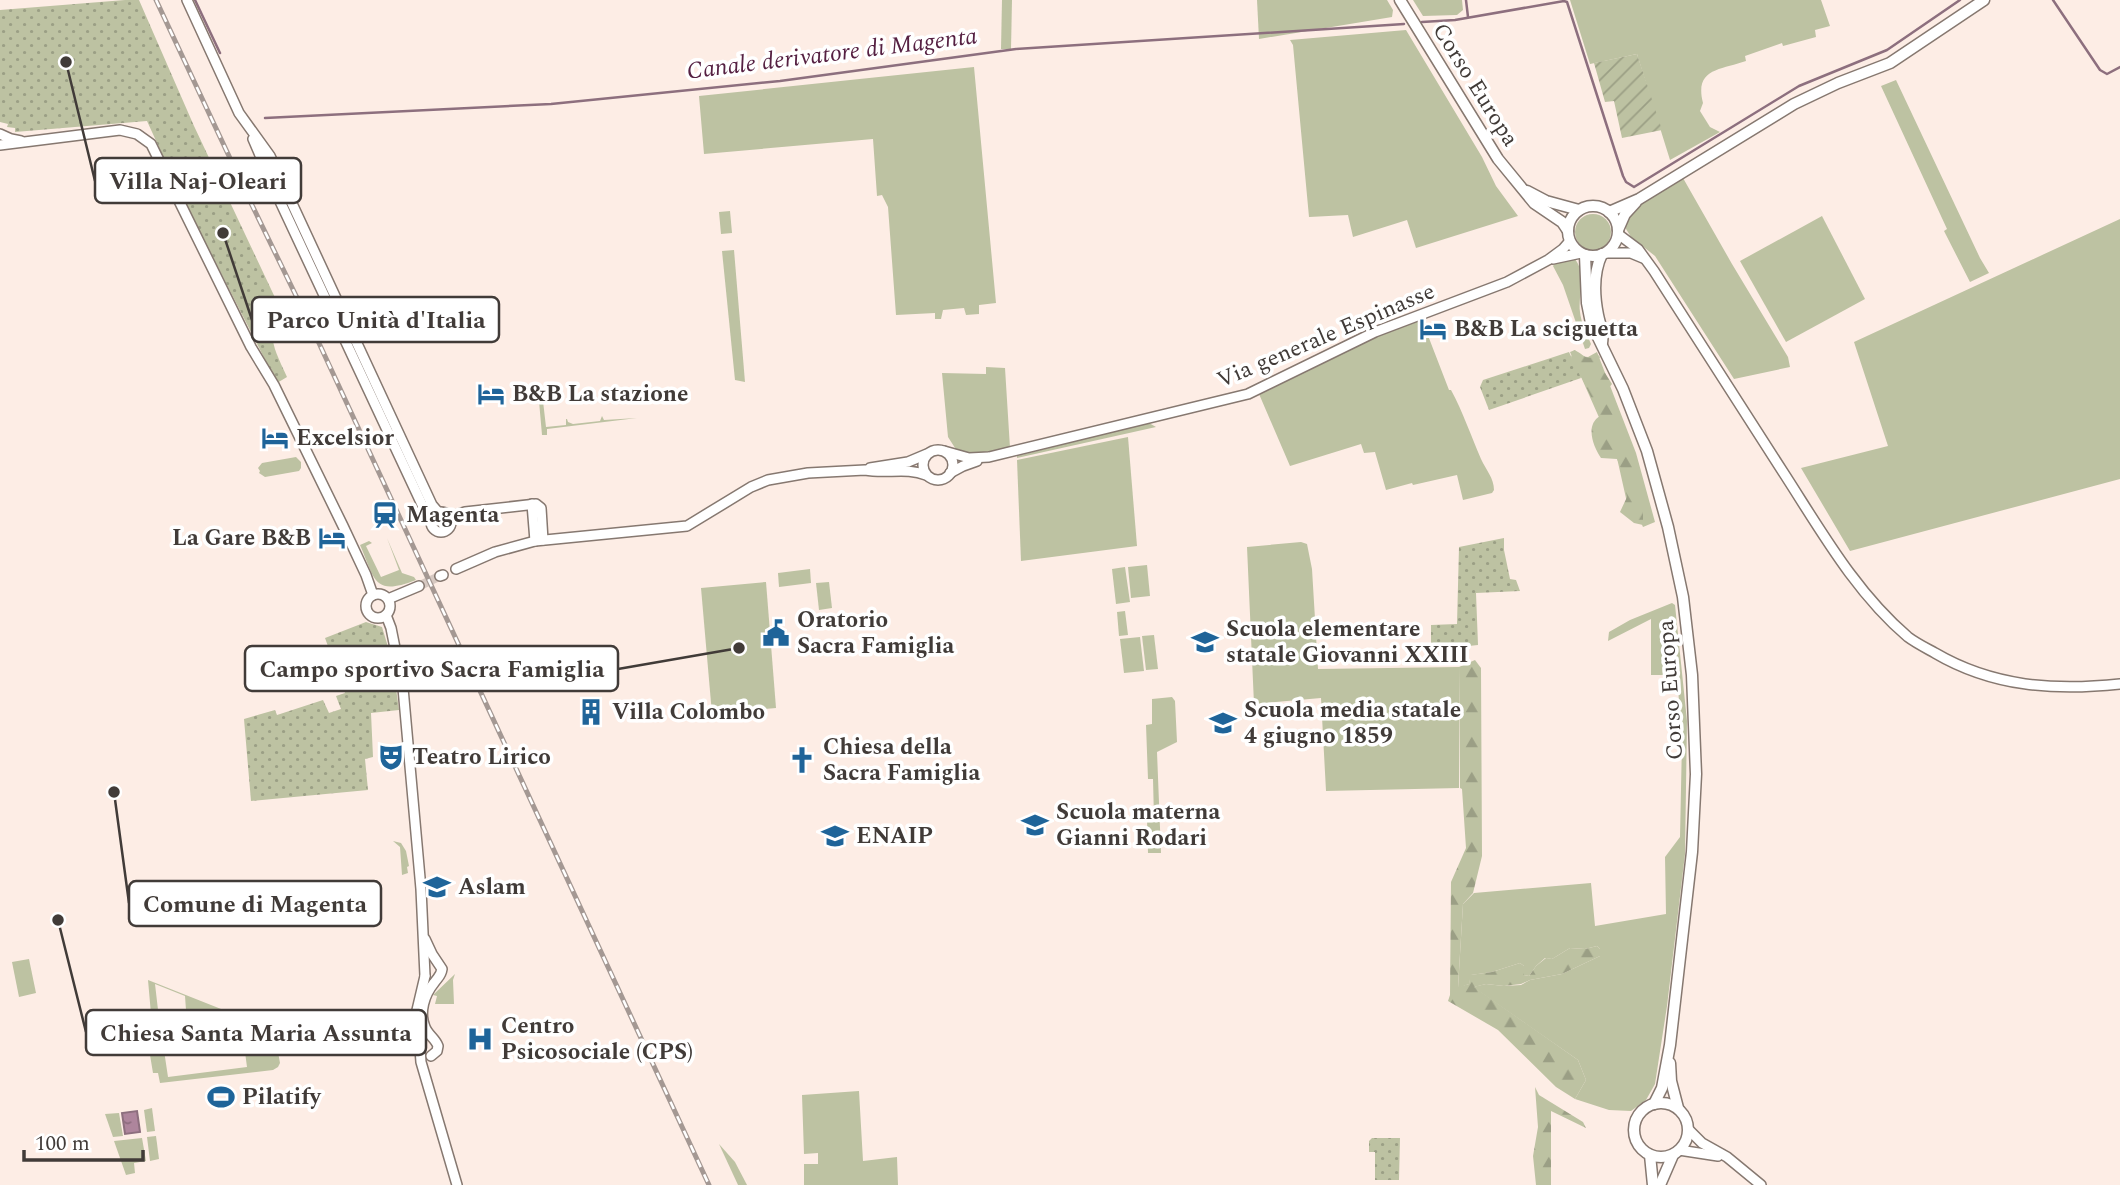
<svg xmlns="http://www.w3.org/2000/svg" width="2120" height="1185" viewBox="0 0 2120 1185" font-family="Spectral,serif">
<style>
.grass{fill:#bdc2a2;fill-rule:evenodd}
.forest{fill:url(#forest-firs)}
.park{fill:url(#park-dots)}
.garden{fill:url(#garden-furrows)}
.water{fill:url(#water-ripples);stroke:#8d6f7e;stroke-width:2}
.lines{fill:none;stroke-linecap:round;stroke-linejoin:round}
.stream{stroke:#8d6f7e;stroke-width:2.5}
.secondary-tunnel{stroke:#d7c9c2;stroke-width:9;stroke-dasharray:9 4.5;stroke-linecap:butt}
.secondary-casing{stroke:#867870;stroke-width:12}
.primary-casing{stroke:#867870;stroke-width:13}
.secondary{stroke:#fff;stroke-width:9}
.primary{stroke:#fff;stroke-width:10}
.rail-casing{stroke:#a49893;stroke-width:5}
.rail{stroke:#fff;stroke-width:2.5;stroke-dasharray:8;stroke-linecap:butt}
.labels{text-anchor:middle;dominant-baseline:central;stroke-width:7;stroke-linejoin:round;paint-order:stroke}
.street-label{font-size:23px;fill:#413b38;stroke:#fff}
.poi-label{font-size:23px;font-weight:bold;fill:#413b38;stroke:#fff;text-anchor:start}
.water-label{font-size:24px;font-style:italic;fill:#552042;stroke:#fff}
.leader{fill:none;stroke:#413b38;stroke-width:2.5}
.callout-dot{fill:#413b38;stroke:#fff;stroke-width:2.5}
.callout{fill:#fff;stroke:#413b38;stroke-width:2.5}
.callout-label{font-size:24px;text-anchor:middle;font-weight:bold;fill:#413b38}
</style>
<defs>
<pattern id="forest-firs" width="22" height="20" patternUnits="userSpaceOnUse" patternTransform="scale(1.75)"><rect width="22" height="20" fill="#bdc2a2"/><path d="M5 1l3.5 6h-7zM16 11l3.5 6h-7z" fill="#9b9f85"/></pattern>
<pattern id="park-dots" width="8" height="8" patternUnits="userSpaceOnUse" patternTransform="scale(1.75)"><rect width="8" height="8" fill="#bdc2a2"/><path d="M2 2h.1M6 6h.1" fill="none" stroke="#9b9f85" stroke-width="1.8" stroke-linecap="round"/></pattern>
<pattern id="garden-furrows" width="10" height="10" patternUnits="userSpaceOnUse" patternTransform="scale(1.75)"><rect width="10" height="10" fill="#bdc2a2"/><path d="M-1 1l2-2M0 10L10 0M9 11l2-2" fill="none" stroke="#9b9f85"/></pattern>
<pattern id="water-ripples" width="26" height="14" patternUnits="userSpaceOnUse" patternTransform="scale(1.75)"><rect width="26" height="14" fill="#ae859c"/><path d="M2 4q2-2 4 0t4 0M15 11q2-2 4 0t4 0" fill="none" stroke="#8f6e80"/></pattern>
</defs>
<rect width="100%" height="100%" fill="#fdede5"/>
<g class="grass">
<path d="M1002,0H1012L1011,49H1001Z"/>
<path d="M1257,0H1387L1393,10L1392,17L1259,39Z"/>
<path d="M1413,0H1462L1463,10L1457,15L1423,16Z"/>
<path d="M1570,0H1821L1830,26L1815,30L1816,37L1783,46L1782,43L1745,56L1746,61C1721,70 1694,68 1703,103L1700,111L1710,127L1720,132L1670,160L1637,54L1590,64Z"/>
<path d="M1406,30L1482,157L1496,186L1518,216L1416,248L1407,220L1353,237L1348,215L1309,217L1293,45L1290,40Z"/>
<path d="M974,67L996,303L979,305V314L966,315L964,308L943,310L941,319H935V313L896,315L888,207L882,195L877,196L873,139L704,154L699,96Z"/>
<path d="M1896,80L1980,258L1989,273L1970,282L1944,231L1947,229L1881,86Z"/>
<path d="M1683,178L1732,264L1788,357L1790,367L1734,379L1655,256L1631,237L1626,229L1625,224L1634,207Z"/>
<path d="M730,211L732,233L721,234L719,212Z"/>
<circle cx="1593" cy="232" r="18"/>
<path d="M1822,216L1865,299L1786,342L1740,261Z"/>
<path d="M2120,219V479L1850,551L1801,468L1888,446L1854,342Z"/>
<path d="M734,250L745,382L735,380L722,251Z"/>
<path d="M1574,258C1587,272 1578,295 1580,312C1581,323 1587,334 1591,344L1589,348L1585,349L1563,285L1553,266L1556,262Z"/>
<path d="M1422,320L1449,390H1451C1463,412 1471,436 1481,459C1486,470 1494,478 1494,490L1492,493L1463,500L1457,475L1413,485L1412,483L1386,490L1375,452L1364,453L1361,444L1290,466L1259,394L1384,333Z"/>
<path d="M1575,350L1580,356L1588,357L1597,352L1636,453L1655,522L1643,527L1638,516H1630L1617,458L1570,352Z"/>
<path d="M986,367L1005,368L1010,448L977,456L957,451L948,437L942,373L986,374Z"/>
<path d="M539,401H543L546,427L566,425V419H567L568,422L573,424L600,421L602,416L604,420L637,418L547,429V435H542Z"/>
<path d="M1149,423L1156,427L1017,458V456Z"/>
<path d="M1128,437L1137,546L1021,561L1017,460Z"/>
<path d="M296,457L301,462V468L299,471L265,477L259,473L260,471L258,468L262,463Z"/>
<path d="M387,538L402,573L414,577L416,580C373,597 375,579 360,545L369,541L372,543L366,546L381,577L399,570Z"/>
<path d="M1301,542L1307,544L1312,569L1318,669L1459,667V788L1326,791L1321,698L1254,704L1247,547Z"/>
<path d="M1147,565L1150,596L1131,598L1128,567Z"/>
<path d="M1125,567L1130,602L1116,604L1112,569Z"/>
<path d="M810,569L811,583L779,587L778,573Z"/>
<path d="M766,582L776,708L712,714L701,588Z"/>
<path d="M829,582L832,608L819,610L816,583Z"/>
<path d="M1672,603L1675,605L1687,721L1685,854L1667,1006L1655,1084L1646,1100L1631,1111L1609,1110L1575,1099L1586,1080L1578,1060L1473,987L1486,984L1504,986L1521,985L1530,980L1562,974L1600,956V949L1597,946L1585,949L1570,948L1552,959L1545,958L1536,966L1529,976L1524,975V966L1520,963L1492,972L1471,975L1469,984L1458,988L1463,904L1474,893L1591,883L1595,926L1666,914L1665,857L1680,837L1682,741L1677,675H1651V619L1608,641L1609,632L1630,620Z"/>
<path d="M1125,611L1128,635L1119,636L1117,612Z"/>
<path d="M1154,635L1158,669L1146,670L1142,636Z"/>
<path d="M1140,637L1144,671L1124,673L1120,639Z"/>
<path d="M1172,697L1175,701L1177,742L1157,752L1161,853H1148L1147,819H1154L1153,779H1148L1146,725L1152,724V699Z"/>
<path d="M393,841L401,843L406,851L409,866L407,867L408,873L402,875L400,847Z"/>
<path d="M29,959L36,993L19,997L12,962Z"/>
<path d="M455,974L453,980L454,1004H435L437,996L433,995Z"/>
<path d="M148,980L274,1030L280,1063L278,1067L273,1070L160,1083L158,1073H153L150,1055L151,1014ZM155,984L185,996L187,1024L180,1025L181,1028H187L188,1032L173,1034L172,1029L179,1028V1025L160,1027ZM242,1028L244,1040C248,1038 251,1035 255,1034C269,1029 272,1046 262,1055L245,1052L247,1067L168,1077L162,1037Z"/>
<path d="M859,1091L863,1161L897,1157L898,1185H804V1164H818V1153L804,1154L802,1095Z"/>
<path d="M152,1108L155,1131L147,1132L144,1110Z"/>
<path d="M119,1113L123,1136L113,1137L105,1114Z"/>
<path d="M156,1136L159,1159L150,1161L147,1137Z"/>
<path d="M142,1138L146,1161L134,1163L135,1173L126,1175L114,1141Z"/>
<path d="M719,1144L735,1162L747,1185H738Z"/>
</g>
<g class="forest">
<path d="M1574,350C1585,354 1584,362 1598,355L1600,357L1597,363L1598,369L1596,371L1597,375L1600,371L1605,373L1612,384L1608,389H1603V394L1613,415V424L1621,437L1623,448L1633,463L1632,480L1638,487L1636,493L1643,500V525L1634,523L1620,512L1627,497L1622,471L1617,459L1601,458C1593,446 1585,425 1600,416L1582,378L1575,374L1571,357Z"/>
<path d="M1475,660L1481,668L1482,856L1473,893L1463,904L1458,987L1469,984L1470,975L1492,972L1520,963L1524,966V975L1529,976L1536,966L1546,958L1552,959L1570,948L1585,949L1597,946L1600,949V956L1562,974L1530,980L1521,984L1504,986L1486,984L1474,987L1578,1060L1586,1080L1575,1099L1556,1087L1498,1030L1448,1001L1450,995L1451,882L1466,848L1462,789L1460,788L1459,667Z"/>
<path d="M1535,1087L1539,1095L1583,1122L1586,1128L1551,1111V1185H1536L1533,1156L1538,1127Z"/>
</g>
<g class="park">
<path d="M125,0H139L194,126L279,306C267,339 273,346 287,377L277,383L178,189L147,121L15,132V128L7,127L8,124L0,122V10Z"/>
<path d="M1569,352L1581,378L1489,410L1480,387L1483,380Z"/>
<path d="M1504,538V550L1510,579L1516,580L1520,591L1476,593L1478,645L1431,650V625L1457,624L1459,547Z"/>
<path d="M366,622L382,627L392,660L399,710L371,713L373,757L365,759L368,790L251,801L244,719L275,710L277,715L323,700L329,713L341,709L336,696L345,693L325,638Z"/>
<path d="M1372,1138H1400L1399,1180H1375V1152H1369V1141Z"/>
</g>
<path class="garden" d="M1637,54L1662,130L1622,138L1614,101L1605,102L1594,63Z"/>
<path class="water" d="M137,1111L140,1132L125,1134L122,1113Z"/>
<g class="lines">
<g class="stream">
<path d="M195,0L220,53"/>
<path d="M1466,0L1468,17"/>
<path d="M2053,0L2100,70L2107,74L2120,67"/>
<path d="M1422,22L1455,20L1564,1L1567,2L1623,176L1626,182L1634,187L1799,86L1887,50L1960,0"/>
<path d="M265,118L551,104L780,81L1016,49L1404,24"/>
</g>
<path class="secondary-tunnel" d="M419,586L440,576"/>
<defs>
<g id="secondary">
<path d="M187,0L239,113L270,156L432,505L438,512"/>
<path d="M0,134L11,139L21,141"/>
<path d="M253,139L278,197L425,511L432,517"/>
<path d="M0,145L120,130L137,134L151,144L251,347L274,385L343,526L366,575L373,595"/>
<path d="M1618,234L1638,249L1654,271C1697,338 1740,405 1783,472C1820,529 1855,592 1908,637C1916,643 1926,648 1935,653C1993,687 2055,691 2120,684"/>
<path d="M1605,253H1631L1643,258"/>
<path d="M1553,259L1581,253"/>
<circle cx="938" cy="465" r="15"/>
<path d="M944,451L969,458L989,457L1248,394L1375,332L1507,282L1548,260L1563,249L1570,241"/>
<path d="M870,468L908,462L927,454"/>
<path d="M950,473L963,466L977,461"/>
<path d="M532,504L535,541"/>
<circle cx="441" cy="522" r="10"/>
<path d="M450,517L465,512L536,504L541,508L543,540"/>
<path d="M456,569L495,552L535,541L687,526L751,487L768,480L808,473L865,470C886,474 907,467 926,475"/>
<path d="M440,576L443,575"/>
<circle cx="378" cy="606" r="12"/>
<path d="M388,599L419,586"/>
<path d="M386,615L391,628L403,688L421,889L425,976"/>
<path d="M425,939L432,954L442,969C441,976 438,977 434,983C424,995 419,1013 425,1027C428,1035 435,1038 438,1046L437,1051L431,1056"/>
<path d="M425,976L417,1010L421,1062L457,1185"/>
<path d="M1688,1129L1702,1143L1727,1157L1761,1185"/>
<path d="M1679,1150L1718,1156"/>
</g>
<g id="primary">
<path d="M1400,0L1498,159L1534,203L1562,222L1568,231"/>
<path d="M1527,191L1546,201L1579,210"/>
<circle cx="1593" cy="231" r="25"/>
<path d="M1609,212L1639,199L1794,104L1838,83L1890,63L1984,0"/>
<path d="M1618,230L1625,214L1636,202"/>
<path d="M1602,254C1593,273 1594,295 1598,315C1600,325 1604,333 1602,343"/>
<path d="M1585,255L1587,303L1591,323L1623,389L1647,451L1668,527L1683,597L1692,675L1696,774L1692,852L1670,1045L1662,1088L1654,1104"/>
<path d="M1670,1063L1671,1081L1678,1108"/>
<circle cx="1661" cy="1130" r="27"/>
<path d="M1650,1155L1653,1185"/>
<path d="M1660,1185L1673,1155"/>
</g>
</defs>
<use href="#secondary" class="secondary-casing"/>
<use href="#primary" class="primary-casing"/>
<use href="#secondary" class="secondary"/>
<use href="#primary" class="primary"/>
<defs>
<path id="rail" d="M156,0L250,201L318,341L709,1185"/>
</defs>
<use href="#rail" class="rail-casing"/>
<use href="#rail" class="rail"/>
</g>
<defs>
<symbol id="hotel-bare" viewBox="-9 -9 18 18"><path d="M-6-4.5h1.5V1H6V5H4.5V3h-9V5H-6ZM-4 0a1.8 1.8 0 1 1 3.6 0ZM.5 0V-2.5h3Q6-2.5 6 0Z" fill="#1f6499" stroke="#fff" stroke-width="2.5" paint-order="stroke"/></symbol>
<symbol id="station-bare" viewBox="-9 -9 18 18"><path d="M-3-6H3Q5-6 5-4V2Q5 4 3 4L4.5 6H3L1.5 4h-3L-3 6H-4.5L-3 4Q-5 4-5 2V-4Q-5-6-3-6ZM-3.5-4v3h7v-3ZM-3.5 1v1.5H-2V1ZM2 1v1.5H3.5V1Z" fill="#1f6499" stroke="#fff" stroke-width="2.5" paint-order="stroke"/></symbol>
<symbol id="civic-bare" viewBox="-9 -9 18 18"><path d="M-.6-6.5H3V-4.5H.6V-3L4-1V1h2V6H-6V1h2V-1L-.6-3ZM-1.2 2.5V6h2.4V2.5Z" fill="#1f6499" stroke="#fff" stroke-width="2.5" paint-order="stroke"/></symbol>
<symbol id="school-bare" viewBox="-9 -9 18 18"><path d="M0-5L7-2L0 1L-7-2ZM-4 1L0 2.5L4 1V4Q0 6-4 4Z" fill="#1f6499" stroke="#fff" stroke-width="2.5" paint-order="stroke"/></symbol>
<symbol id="building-bare" viewBox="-9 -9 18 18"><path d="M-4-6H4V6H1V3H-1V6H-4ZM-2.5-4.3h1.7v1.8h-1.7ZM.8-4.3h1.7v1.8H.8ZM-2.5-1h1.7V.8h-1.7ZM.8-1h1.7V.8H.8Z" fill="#1f6499" stroke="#fff" stroke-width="2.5" paint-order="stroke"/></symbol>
<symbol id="theatre-bare" viewBox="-9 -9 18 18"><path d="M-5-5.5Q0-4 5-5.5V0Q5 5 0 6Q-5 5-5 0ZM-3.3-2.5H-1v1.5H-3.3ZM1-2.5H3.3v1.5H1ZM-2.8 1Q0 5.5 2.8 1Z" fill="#1f6499" stroke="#fff" stroke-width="2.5" paint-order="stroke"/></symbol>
<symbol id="church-bare" viewBox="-9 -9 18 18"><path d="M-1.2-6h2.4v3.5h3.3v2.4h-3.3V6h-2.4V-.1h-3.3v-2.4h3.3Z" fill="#1f6499" stroke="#fff" stroke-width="2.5" paint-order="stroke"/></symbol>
<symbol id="hospital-bare" viewBox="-9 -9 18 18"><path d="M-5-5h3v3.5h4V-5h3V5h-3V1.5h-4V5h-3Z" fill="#1f6499" stroke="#fff" stroke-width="2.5" paint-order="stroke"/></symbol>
<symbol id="stadium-bare" viewBox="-9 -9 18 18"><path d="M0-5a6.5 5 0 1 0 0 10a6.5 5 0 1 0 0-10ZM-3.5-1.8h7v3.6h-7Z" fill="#1f6499" stroke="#fff" stroke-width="2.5" paint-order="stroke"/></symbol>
</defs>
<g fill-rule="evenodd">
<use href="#hotel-bare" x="1414" y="310" width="38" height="38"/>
<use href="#hotel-bare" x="472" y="375" width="38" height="38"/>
<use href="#hotel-bare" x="256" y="419" width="38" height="38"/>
<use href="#station-bare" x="366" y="496" width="38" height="38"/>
<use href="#hotel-bare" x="313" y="519" width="38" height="38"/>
<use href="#civic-bare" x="757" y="614" width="38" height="38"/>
<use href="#school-bare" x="1186" y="623" width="38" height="38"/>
<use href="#building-bare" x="572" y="693" width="38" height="38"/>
<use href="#school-bare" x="1204" y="704" width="38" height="38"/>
<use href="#theatre-bare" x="372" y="738" width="38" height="38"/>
<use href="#church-bare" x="783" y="741" width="38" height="38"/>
<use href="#school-bare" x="1016" y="806" width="38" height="38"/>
<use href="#school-bare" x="816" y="817" width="38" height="38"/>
<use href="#school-bare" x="418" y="868" width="38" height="38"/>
<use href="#hospital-bare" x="461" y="1020" width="38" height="38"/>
<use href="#stadium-bare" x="202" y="1078" width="38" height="38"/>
</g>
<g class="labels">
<g class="street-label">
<text transform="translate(1475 85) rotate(58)">Corso Europa</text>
<text transform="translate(1326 336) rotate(-23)">Via generale Espinasse</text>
<text transform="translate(1671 690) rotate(-94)">Corso Europa</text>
</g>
<g class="poi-label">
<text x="1454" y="329">B&amp;B La sciguetta</text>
<text x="512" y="394">B&amp;B La stazione</text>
<text x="296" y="438">Excelsior</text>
<text x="406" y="515">Magenta</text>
<text x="311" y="538" text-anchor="end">La Gare B&amp;B</text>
<text x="797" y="620">Oratorio<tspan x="797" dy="26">Sacra Famiglia</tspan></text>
<text x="1226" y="629">Scuola elementare<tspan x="1226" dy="26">statale Giovanni XXIII</tspan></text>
<text x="1244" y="710">Scuola media statale<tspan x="1244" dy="26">4 giugno 1859</tspan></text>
<text x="612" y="712">Villa Colombo</text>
<text x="823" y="747">Chiesa della<tspan x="823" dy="26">Sacra Famiglia</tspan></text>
<text x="412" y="757">Teatro Lirico</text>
<text x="1056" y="812">Scuola materna<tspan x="1056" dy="26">Gianni Rodari</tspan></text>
<text x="856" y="836">ENAIP</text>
<text x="458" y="887">Aslam</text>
<text x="501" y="1026">Centro<tspan x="501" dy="26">Psicosociale (CPS)</tspan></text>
<text x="242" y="1097">Pilatify</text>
</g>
<g class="water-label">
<text transform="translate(832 54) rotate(-7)">Canale derivatore di Magenta</text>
</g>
</g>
<path class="leader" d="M66 62L95 181M223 233L252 320M739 648L618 669M114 792L129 903M58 920L86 1032"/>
<g class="callout-dot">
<circle cx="66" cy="62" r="7"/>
<circle cx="223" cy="233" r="7"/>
<circle cx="739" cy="648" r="7"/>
<circle cx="114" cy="792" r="7"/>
<circle cx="58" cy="920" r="7"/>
</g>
<g class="callout">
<rect x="95" y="158" width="206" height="45" rx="7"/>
<rect x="252" y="297" width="247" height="45" rx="7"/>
<rect x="245" y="646" width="373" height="45" rx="7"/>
<rect x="129" y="881" width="252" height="45" rx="7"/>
<rect x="86" y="1010" width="340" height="45" rx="7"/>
</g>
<g class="callout-label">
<text x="198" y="189">Villa Naj-Oleari</text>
<text x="376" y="328">Parco Unità d'Italia</text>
<text x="432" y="677">Campo sportivo Sacra Famiglia</text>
<text x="255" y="912">Comune di Magenta</text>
<text x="256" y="1041">Chiesa Santa Maria Assunta</text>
</g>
<path d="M24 1150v10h119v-10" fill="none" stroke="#413b38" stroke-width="3.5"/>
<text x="35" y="1150" font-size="21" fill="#413b38" stroke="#ffffff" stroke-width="5" paint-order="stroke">100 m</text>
</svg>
